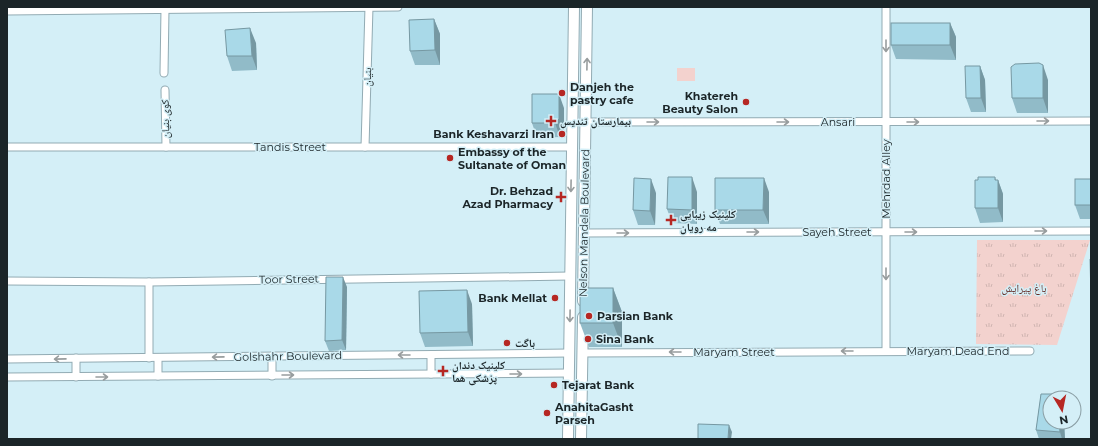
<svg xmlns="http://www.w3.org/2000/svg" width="1098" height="446" viewBox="0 0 1098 446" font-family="Montserrat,'Noto Naskh Arabic',sans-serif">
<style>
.park{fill:url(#park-tufts)}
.pitch{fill:#f3d2ce}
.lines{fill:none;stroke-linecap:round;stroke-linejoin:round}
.minor-casing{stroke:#92abb3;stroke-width:9}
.secondary-casing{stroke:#92abb3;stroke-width:12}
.minor{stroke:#fff;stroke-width:7}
.secondary{stroke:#fff;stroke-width:10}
.wall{fill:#91bbc8}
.shaded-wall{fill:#7698a2}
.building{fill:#a9d9e8;stroke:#7698a2}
.oneway{stroke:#989d9e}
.poi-dot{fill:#b62723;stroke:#d4eff7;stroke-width:1.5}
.labels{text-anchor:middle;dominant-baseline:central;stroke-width:3;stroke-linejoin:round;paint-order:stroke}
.street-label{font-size:11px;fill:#1b2528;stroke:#d4eff7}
.poi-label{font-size:11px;font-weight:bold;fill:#1b2528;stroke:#d4eff7;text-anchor:start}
.park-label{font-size:11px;fill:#652d27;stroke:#d4eff7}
</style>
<defs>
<pattern id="park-tufts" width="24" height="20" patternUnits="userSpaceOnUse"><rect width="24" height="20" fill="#f3d2ce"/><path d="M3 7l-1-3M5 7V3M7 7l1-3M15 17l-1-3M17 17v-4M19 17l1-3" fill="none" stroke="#d0b4b1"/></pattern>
</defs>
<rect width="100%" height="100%" fill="#d4eff7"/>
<path class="park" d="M977,240H1090L1057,345L976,344Z"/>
<rect class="pitch" x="677" y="68" width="18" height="13"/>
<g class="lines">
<defs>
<g id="minor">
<path d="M7,11L398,7"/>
<path d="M164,73L165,9"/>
<path d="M165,90L166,147"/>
<path d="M586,122L1091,121"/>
<path d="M7,147H572"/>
<path d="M365,147L369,7"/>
<path d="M584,233L1091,231"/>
<path d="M7,281L149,282L570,276"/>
<path d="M886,350V7"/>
<path d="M582,353L1030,351"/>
<path d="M431,355V374"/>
<path d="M149,358V282"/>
<path d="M158,358V376"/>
<path d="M7,359L569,353"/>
<path d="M272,376V356"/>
<path d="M7,377L569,373"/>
<path d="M76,377V358"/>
</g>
<g id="secondary">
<path d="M583,301L587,7"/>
<path d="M568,439L574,7"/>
<path d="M581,439L583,317"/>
</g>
</defs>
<use href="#minor" class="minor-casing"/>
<use href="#secondary" class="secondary-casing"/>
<use href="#minor" class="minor"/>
<use href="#secondary" class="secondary"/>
</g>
<g class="wall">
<path d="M434,19L440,34V65H415L410,51Z"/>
<path d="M950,23L956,37V60L896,59L891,45Z"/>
<path d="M256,43L257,70L232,71L227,56Z"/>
<path d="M980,66L985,80L986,112H971L966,98Z"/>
<path d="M1048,80V113H1017L1012,98Z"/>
<path d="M564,108V134L560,137L537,138L532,123Z"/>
<path d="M1091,179V219H1080L1075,205Z"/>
<path d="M996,180H998L1003,194V222L980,223L975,208Z"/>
<path d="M697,192V224L672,223L667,209Z"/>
<path d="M769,192V224H720L715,210Z"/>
<path d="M656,193L655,225H638L633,210Z"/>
<path d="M347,287L346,350L329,351L325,341Z"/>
<path d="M613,288L622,312V347H589L580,323Z"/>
<path d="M472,304L473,346L425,347L420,333Z"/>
<path d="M1041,394H1059L1060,398H1050V422H1064L1065,439H1039L1036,430Z"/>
</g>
<g class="shaded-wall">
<path d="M434,19L440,34V65L435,50Z"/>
<path d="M950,23L956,37V60L950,45Z"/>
<path d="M250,28L256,43L257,70L252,56Z"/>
<path d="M1043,65L1048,80V113L1043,98Z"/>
<path d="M980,66L985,80L986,112L981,98Z"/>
<path d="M559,94L564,108V134L560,137L555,123Z"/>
<path d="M692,177L697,192V224L692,210Z"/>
<path d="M995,177L998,186V180L1003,194V222L998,208Z"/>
<path d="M764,178L769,192V224L763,210Z"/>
<path d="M651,179L656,193L655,225L650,211Z"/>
<path d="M343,277L347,287L346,350L342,340Z"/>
<path d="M613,288L622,312V347L613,323Z"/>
<path d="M467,290L472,304L473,346L468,332Z"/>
<path d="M1059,422H1064L1065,439H1062L1060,432Z"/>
<path d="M729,425L732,432L731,439H728Z"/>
</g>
<g class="building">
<path d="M434,19L435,50L410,51L409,20Z"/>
<rect x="891" y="23" width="59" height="22"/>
<path d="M250,28L252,56H227L225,30Z"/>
<path d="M1039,63L1043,65V98H1012L1011,67L1015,64Z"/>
<path d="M965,66H980L981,98H966Z"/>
<path d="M532,94H559V119L555,123H532Z"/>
<path d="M668,177H692V210L667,209Z"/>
<path d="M978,177H995V180H998V208H975V180H978Z"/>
<path d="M634,178L651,179L650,211L633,210Z"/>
<path d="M715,178H764L763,210H715Z"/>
<rect x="1075" y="179" width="16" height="26"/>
<path d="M1090,259H1091V298Z"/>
<path d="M326,277H343L342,340L325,341Z"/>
<rect x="580" y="288" width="33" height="35"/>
<path d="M467,290L468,332L420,333L419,291Z"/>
<path d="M1041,394H1059V398H1050V422H1059L1060,432L1036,430Z"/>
<path d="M698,424L729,425L728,439H698Z"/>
</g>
<defs><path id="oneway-shaft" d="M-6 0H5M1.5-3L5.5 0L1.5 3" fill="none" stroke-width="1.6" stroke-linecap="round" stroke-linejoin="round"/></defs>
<g class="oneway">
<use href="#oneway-shaft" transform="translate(886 46) rotate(90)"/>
<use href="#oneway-shaft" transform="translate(587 64) rotate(-89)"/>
<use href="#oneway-shaft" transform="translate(1043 121)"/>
<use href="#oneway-shaft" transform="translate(653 122)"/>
<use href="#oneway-shaft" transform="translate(783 122)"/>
<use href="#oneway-shaft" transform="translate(913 122)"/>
<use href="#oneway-shaft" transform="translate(571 186) rotate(91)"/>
<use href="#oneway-shaft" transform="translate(1041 231)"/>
<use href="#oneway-shaft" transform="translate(753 232)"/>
<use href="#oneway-shaft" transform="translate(911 232)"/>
<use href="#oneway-shaft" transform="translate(623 233)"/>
<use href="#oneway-shaft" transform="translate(886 274) rotate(90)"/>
<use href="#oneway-shaft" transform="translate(570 316) rotate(91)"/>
<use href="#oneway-shaft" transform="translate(847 351) rotate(180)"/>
<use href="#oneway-shaft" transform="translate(675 352) rotate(180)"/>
<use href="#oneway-shaft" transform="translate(404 355) rotate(180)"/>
<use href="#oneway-shaft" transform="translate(218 357) rotate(179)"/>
<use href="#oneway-shaft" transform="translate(60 359) rotate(179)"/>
<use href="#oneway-shaft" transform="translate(516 374)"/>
<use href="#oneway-shaft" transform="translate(288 375)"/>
<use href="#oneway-shaft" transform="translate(102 377)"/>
</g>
<g class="poi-dot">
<circle cx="562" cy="93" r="4"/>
<circle cx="746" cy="102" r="4"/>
<path d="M549 115h4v4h4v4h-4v4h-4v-4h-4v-4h4z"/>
<circle cx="562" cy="134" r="4"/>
<circle cx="450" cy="158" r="4"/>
<path d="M559 191h4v4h4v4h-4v4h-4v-4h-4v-4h4z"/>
<path d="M669 214h4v4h4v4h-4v4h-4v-4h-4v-4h4z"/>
<circle cx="555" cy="298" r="4"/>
<circle cx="589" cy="316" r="4"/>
<circle cx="588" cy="339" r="4"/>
<circle cx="507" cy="343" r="4"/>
<path d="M441 365h4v4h4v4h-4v4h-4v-4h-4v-4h4z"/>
<circle cx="554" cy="385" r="4"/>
<circle cx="547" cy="413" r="4"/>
</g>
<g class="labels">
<g class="street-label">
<text transform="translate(367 77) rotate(-88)">بنیان</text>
<text transform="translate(165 119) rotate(-91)">کوی بنیان</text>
<text x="838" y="122">Ansari</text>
<text x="290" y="147">Tandis Street</text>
<text transform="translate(886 179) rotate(-90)">Mehrdad Alley</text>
<text transform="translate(584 223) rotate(-89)">Nelson Mandela Boulevard</text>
<text x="837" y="232">Sayeh Street</text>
<text transform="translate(289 279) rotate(-1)">Toor Street</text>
<text x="958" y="351">Maryam Dead End</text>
<text x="734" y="352">Maryam Street</text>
<text transform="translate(288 356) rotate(-1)">Golshahr Boulevard</text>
</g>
<g class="poi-label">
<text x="570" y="87">Danjeh the<tspan x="570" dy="13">pastry cafe</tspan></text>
<text x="738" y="96" text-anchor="end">Khatereh<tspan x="738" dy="13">Beauty Salon</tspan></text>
<text x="560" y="121">بیمارستان تندیس</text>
<text x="554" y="134" text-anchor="end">Bank Keshavarzi Iran</text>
<text x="458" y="152">Embassy of the<tspan x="458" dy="13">Sultanate of Oman</tspan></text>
<text x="553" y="191" text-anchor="end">Dr. Behzad<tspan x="553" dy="13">Azad Pharmacy</tspan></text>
<text x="680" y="214">کلینیک زیبایی<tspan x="680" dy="13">مه رویان</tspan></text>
<text x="547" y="298" text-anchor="end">Bank Mellat</text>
<text x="597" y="316">Parsian Bank</text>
<text x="596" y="339">Sina Bank</text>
<text x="515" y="343">باگت</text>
<text x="452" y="365">کلینیک دندان<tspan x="452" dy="13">پزشکی هما</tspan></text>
<text x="562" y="385">Tejarat Bank</text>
<text x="555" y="407">AnahitaGasht<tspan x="555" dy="13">Parseh</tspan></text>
</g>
<g class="park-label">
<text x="1024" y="288">باغ پیرایش</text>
</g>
</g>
<rect width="1098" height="446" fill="none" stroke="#1b2528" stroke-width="16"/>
<g transform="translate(1062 410) rotate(170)"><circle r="19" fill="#d4eff7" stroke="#8a9ea4"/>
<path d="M0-3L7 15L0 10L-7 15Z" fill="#b62723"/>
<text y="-6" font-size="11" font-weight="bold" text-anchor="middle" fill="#1b2528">N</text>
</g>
</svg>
